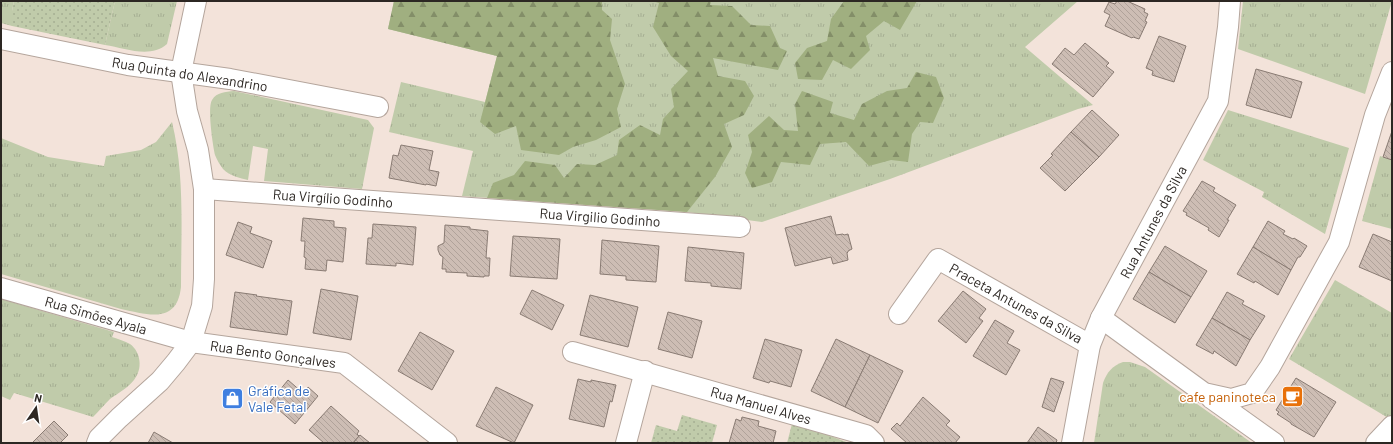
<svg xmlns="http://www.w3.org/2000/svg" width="1393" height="444" viewBox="0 0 1393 444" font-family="Barlow,sans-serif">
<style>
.grass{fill:url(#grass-tufts)}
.forest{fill:url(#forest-firs)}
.garden{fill:url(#garden-dots)}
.building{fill:url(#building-back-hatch);stroke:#897b73}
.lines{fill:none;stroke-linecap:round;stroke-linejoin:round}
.street-casing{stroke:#b4a59c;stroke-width:22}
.street{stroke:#fff;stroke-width:20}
.labels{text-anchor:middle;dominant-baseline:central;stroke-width:3;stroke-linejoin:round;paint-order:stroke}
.street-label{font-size:14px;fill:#2c2723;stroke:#fff}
.shop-label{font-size:14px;fill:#366cbe;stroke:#fff;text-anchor:start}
.food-label{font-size:14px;fill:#c56008;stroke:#fff;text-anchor:end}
</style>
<defs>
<pattern id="grass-tufts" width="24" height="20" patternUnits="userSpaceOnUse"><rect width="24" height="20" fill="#c0cbaa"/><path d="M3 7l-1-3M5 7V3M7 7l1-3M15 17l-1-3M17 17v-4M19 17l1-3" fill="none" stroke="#a5ae92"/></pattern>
<pattern id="forest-firs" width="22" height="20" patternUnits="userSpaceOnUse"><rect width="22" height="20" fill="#a0af80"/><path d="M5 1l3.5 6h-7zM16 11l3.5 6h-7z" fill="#838e68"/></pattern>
<pattern id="garden-dots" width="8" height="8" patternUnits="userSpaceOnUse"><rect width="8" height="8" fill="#c0cbaa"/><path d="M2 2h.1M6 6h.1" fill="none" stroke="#a5ae92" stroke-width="1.8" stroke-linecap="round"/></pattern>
<pattern id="building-back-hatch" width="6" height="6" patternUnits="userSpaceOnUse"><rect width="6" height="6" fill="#cdbdb4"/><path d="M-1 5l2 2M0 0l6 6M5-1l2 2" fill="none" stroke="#b0a29a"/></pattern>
</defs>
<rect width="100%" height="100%" fill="#f3e3da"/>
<g class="grass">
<path d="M1,1H14L12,11V26L1,23Z"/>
<path d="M115,1H177L167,44C150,59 125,48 105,45Z"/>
<path d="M394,1H1078L1025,47L1093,105L1078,109L890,179L762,222L687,212L462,196L473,151L389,132L401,82L485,102L497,56L388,29Z"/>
<path d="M1243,1H1392L1365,94L1238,49Z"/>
<path d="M234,91L368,120L374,128L362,189L264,181L268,149L253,146L248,180C240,178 230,176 223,169C220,165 217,160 215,155C213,146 207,108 212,100C217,92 225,92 234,91Z"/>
<path d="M1228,110L1349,148L1325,234L1262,197L1264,192L1203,160Z"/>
<path d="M172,122C185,175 181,233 181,287C177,324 149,315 121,309L1,274V138L48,157L104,166L106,156L141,150L156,142Z"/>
<path d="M1380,156L1392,160V229L1362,221Z"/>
<path d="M1335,280L1392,313V417L1390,419L1289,359Z"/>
<path d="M1,299L114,332L112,337C118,339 125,341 130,344C141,352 143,369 134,380C128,388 118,393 110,399C104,405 99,411 93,417L14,393L10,400L1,396Z"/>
<path d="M1123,362H1130L1145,367L1252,443H1094L1103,383C1107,372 1112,366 1123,362Z"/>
</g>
<g class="forest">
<path d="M394,1H602V10L612,19L610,40L625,84L617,109L621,127L596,140L573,147L559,155L521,150L516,126L495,134L480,122L497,56L388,29Z"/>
<path d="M652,1H711L710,5L732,6L751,25L770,26L780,48L787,51L778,70L713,58L718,76L745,81L754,96L744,115L724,124L732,147L715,177L687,212L487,198L493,183L514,175L525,161L555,165L564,178L577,164L595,165L617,155L619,140L640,125L660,135L663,119L674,107L671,89L688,71L671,56L653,27L659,3Z"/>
<path d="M844,1H917L900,30L884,21L866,36L870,50L851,69L833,60L822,80L798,79L795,63L807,48L827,41L831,19Z"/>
<path d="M916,72L936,77L944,98L933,123L920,122L912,134L908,162L891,160L869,166L846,142L820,144L810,165L781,162L772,182L752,188L745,173L752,152L748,135L769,116L784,130L798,131L795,104L802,91L833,102L830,113L854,120L862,104L887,91L907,88Z"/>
</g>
<g class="garden">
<path d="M14,1H115L105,45L12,26V11Z"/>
<path d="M682,415L717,425L712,443H651L656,425L677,431Z"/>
<path d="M792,424L820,432L849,443H787Z"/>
</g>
<g class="building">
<path d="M1117,1H1127L1145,9L1144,12L1148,14L1145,21L1147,22L1139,39L1133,37L1132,38L1105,26L1110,15L1104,12L1109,2L1115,4Z"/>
<path d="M1159,36L1186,46L1174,82L1152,75L1153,71L1146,68Z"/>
<path d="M1085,43L1109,63L1106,66L1114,72L1093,97L1052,64L1065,48L1074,55Z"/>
<path d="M1256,69L1302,82L1291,118L1246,105Z"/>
<path d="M1092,110L1119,135L1099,157L1071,132Z"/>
<path d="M1392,131V160L1383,157Z"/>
<path d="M1071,132L1099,157L1065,191L1040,168L1053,155L1051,154Z"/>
<path d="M401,145L433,151L429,170L439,172L436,186L426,184V185L389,178L393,155L398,156Z"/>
<path d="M1202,181L1215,188L1213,191L1236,205L1227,220H1229L1219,237L1208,230L1209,228L1186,215L1187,213L1183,211Z"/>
<path d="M831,216L836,235L843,234L844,235L848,234L852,249L848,251V252L847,253L848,260L833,264L831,257L795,266L785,228Z"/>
<path d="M303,218L334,221V227L346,228L343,262L327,260L326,271L305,269L306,258L304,257L305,241H301Z"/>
<path d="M1268,221L1285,231L1283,234L1293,239L1294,238L1307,246L1300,257H1298L1291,270L1253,247Z"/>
<path d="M238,222L252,227L250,233L272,241L263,268L226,255Z"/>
<path d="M373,224L416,227L413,265L396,263V266L366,264L368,238H372Z"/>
<path d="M445,225L470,227V229L488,231L486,258H490L489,276H484V277L467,276V273L446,272V269H442L443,257L440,255L438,250V246L444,243Z"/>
<path d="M1373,234L1392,242V281L1359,267Z"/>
<path d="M513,236L560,239L557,279L510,276Z"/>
<path d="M602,240L659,246L656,282L626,280V276L600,274Z"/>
<path d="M1165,246L1207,271L1191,297L1149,272Z"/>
<path d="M688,247L744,253L741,289L711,286V283L685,281Z"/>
<path d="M1253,247L1291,270L1278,295L1255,281L1254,283L1237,274Z"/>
<path d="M1149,272L1191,297L1175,323L1133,299Z"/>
<path d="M321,289L358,296L351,340L313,333Z"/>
<path d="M532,290L564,305L552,330L520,314Z"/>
<path d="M963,291L986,309L979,318L983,321L966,343L938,321Z"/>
<path d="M235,292L257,295L256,296L292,301L287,335L230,327Z"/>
<path d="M1227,292L1244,301L1242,304L1265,316L1250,340L1212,318Z"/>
<path d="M590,295L638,307L628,347L580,335Z"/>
<path d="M668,312L702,321L692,358L658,349Z"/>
<path d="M1212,318L1250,340L1236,366L1214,351L1213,354L1196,345Z"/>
<path d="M995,320L1014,331L1007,343L1020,350L1006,375L973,356Z"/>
<path d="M420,332L454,351L432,390L398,371Z"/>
<path d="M765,339L802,350L791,387L770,381L769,383L753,378Z"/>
<path d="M836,339L870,355L845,407L811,391Z"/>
<path d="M870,355L903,371L878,423L845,407Z"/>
<path d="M1051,378L1064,382L1054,412L1042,407Z"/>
<path d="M1296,378L1336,402L1314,437L1291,424V423L1277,414L1279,412L1276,410Z"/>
<path d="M578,379L591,382V380L616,385L612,402L610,401L604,427L569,419Z"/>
<path d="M288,380L303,393L308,387L318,396L295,424L270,402Z"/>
<path d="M496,387L533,405L514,443L476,426Z"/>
<path d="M923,397L950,421L946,425L960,437L955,443H907L891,429L897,423L900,426Z"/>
<path d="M331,406L359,431L357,434L359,436L353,443H324L309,430Z"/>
<path d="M742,417L759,421L758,426L776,431L773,443H729L736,419L741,421Z"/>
<path d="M54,421L68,435L60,443H32Z"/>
<path d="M1038,427L1057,440L1056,443H1027Z"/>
<path d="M154,432L173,443H148Z"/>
<path d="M360,435L370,443H353Z"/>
</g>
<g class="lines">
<defs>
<g id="street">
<path d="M1,39L128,65L230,79L378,107"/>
<path d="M204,189L740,227"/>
<path d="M1,288L191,342L344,363L447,443"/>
<path d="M899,314L938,259L1090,345"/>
<path d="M1101,318L1204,393L1231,399L1252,393L1270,367L1339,242L1375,115L1392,72"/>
<path d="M573,352L866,435L874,443"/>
<path d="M1211,398L1274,443"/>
<path d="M97,443L99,438L119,418L160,381L176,362L191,342L202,306L204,279V189L198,150L187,111L181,72L196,1"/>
<path d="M626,443L645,371"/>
<path d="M1072,443L1090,345L1101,318L1218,101L1228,27L1230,1"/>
<path d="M1376,443L1392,426"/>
</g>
</defs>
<use href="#street" class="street-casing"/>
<use href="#street" class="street"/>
</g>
<defs>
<symbol id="cafe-square" viewBox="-11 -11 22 22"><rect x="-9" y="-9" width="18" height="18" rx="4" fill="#e8710a" stroke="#fff"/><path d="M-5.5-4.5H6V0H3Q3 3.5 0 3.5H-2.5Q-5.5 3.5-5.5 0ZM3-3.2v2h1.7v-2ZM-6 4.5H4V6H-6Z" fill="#fff"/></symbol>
<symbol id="shop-square" viewBox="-11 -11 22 22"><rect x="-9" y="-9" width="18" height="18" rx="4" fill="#3f7fe0" stroke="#fff"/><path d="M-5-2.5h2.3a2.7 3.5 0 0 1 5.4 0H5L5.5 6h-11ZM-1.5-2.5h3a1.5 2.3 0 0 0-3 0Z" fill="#fff"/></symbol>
</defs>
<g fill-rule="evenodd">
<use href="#cafe-square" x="1280" y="384" width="25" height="25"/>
<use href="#shop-square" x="220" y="386" width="25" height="25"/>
</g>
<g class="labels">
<g class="street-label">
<text transform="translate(190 74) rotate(9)">Rua Quinta do Alexandrino</text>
<text transform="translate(333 198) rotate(4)">Rua Virgílio Godinho</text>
<text transform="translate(600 217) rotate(4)">Rua Virgilio Godinho</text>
<text transform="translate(1153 222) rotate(-62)">Rua Antunes da Silva</text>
<text transform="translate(1016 303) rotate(29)">Praceta Antunes da Silva</text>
<text transform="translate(96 315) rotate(16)">Rua Simões Ayala</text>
<text transform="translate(273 354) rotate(8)">Rua Bento Gonçalves</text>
<text transform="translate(761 405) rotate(16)">Rua Manuel Alves</text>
</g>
<g class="shop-label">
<text x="248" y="390">Gráfica de<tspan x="248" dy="16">Vale Fetal</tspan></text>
</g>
<g class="food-label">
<text x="1276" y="396">cafe paninoteca</text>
</g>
</g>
<rect width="1393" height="444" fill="none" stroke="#2c2723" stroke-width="4"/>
<g transform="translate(36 408) rotate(13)" stroke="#ffffff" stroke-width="3" paint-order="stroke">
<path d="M0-3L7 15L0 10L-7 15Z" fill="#2c2723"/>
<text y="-6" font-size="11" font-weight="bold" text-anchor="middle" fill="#2c2723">N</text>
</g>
</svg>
